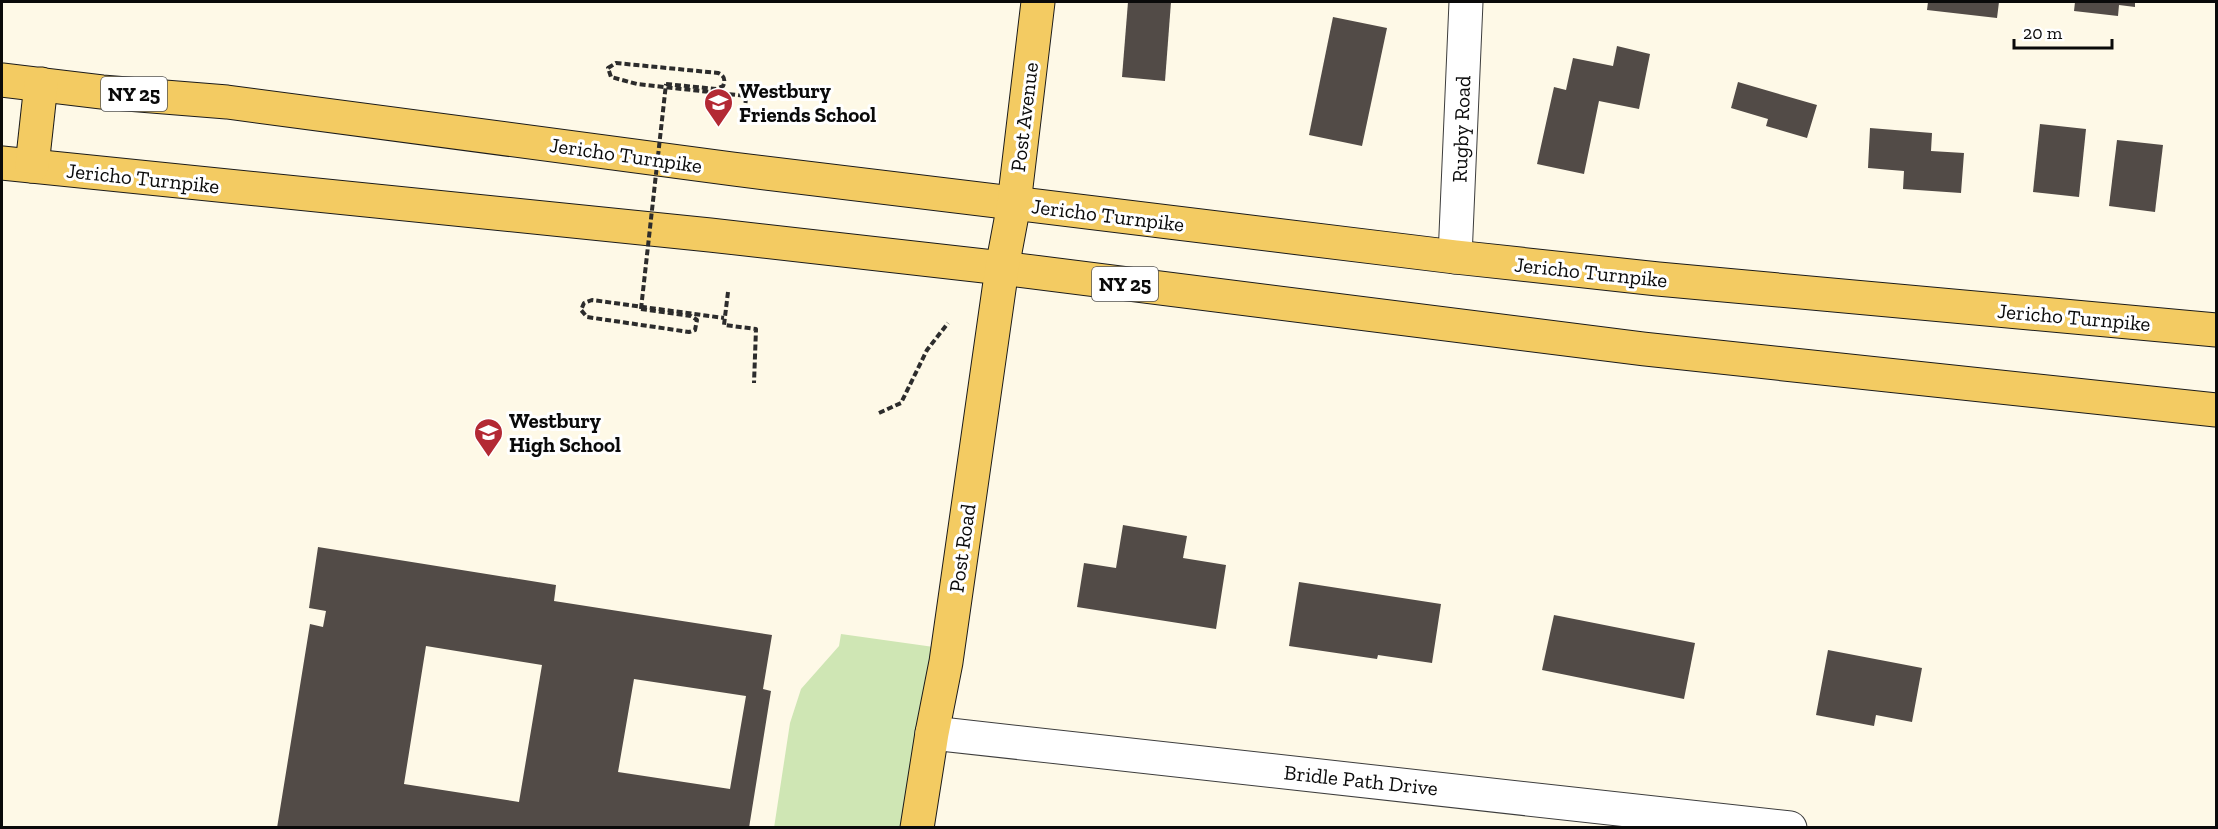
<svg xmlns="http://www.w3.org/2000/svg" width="2218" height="829" viewBox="0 0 2218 829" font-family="'Zilla Slab',serif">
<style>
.green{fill:#cfe6b4}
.building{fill:#524b47;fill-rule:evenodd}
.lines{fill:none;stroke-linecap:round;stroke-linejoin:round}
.minor-casing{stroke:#3d3d3d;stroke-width:35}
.major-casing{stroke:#1b1b1b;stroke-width:35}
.path{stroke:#2c2c2c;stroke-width:4;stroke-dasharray:6 3;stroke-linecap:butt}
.minor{stroke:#fff;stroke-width:33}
.major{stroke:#f3cb62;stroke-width:33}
.path-bridge{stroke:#2c2c2c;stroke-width:4;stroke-dasharray:6 3;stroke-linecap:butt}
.labels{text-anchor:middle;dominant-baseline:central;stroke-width:6;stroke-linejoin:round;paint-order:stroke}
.shield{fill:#fff;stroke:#545454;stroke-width:1.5}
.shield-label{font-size:20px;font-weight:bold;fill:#0a0a0a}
.poi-label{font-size:21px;font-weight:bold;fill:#0a0a0a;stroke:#fff;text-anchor:start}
.street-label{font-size:21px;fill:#0a0a0a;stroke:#fff}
</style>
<rect width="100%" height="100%" fill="#fef9e7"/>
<path class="green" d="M841,634L948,649L919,827L774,828L790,723L801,689L839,646Z"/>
<g class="building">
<path d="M1128,2H1171L1165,81L1122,77Z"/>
<path d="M1928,2H1999L1997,18L1927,10Z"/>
<path d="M2075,2H2135V7L2119,5L2118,16L2074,11Z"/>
<path d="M1333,17L1387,28L1362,146L1309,135Z"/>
<path d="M1617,46L1650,54L1639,109L1599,101L1584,174L1537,164L1554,87L1566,90L1573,58L1613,66Z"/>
<path d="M1738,82L1817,105L1807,138L1766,126L1768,119L1731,108Z"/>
<path d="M2040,124L2086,129L2079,197L2033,192Z"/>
<path d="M1870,128L1932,133L1931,151L1964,153L1961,193L1903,189L1904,171L1868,168Z"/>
<path d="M2117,140L2163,145L2155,212L2109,206Z"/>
<path d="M1123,525L1187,536L1183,558L1226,565L1216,629L1077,607L1084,563L1116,568Z"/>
<path d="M318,547L556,585L554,601L772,635L763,689L771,691L749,828H277L310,624L323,627L326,611L309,608ZM426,646L542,665L519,802L404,784ZM634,679L746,696L730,789L618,772Z"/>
<path d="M1299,582L1441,604L1432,663L1378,655L1377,659L1289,646Z"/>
<path d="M1554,615L1695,643L1684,699L1542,670Z"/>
<path d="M1828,650L1922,668L1912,722L1876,715L1874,726L1816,715Z"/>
</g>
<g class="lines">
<defs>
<g id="minor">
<path d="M1455,257L1466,2"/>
<path d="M932,733L1790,828"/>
</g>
<g id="major">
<path d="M2,80L102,92L227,102L733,169L1455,257L1658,279L2216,330"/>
<path d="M2,163L710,235L1002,268L1644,349L2216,410"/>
<path d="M32,166L41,84"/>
<path d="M917,828L932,733L946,662L1002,268L1014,204L1038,2"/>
</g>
</defs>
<use href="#minor" class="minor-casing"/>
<use href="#major" class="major-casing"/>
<g class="path">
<path d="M666,84L716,89L723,86C726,80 724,75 718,73L616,63L608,68L611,77L637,84L746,96L745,110"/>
<path d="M728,292L724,325L756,329L754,383"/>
<path d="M641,309L691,316L697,320L695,330L689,332L587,317L581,310L584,303L592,300L724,318"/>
<path d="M879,413L901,403L927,350L948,323"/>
</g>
<use href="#minor" class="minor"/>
<use href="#major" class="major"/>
<path class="path-bridge" d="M641,309L666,84"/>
</g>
<defs>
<symbol id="school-pin" viewBox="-11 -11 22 30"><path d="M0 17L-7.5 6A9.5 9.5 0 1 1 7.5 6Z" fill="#b32934" stroke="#fff"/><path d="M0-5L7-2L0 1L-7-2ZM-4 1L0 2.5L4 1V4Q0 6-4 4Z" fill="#fff"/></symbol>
</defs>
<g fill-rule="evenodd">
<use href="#school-pin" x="702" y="86" width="33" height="45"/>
<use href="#school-pin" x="472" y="416" width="33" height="45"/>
</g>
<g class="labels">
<g class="shield">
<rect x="101" y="77" width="66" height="34" rx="4.5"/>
<rect x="1092" y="267" width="66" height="34" rx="4.5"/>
</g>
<g class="shield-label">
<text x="134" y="94">NY 25</text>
<text x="1125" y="284">NY 25</text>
</g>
<g class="poi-label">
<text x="739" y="90">Westbury<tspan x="739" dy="24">Friends School</tspan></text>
<text x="509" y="420">Westbury<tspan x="509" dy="24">High School</tspan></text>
</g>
<g class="street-label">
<text transform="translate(1024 117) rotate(-83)">Post Avenue</text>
<text transform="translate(1461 129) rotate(-88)">Rugby Road</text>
<text transform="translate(626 155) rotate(8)">Jericho Turnpike</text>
<text transform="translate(143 178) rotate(6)">Jericho Turnpike</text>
<text transform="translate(1108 215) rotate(7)">Jericho Turnpike</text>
<text transform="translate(1591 272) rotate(6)">Jericho Turnpike</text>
<text transform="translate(2074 317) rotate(5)">Jericho Turnpike</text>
<text transform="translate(962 548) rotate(-82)">Post Road</text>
<text transform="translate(1361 780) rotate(6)">Bridle Path Drive</text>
</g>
</g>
<rect width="2218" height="829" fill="none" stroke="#0a0a0a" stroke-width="6"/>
<path d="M2014 39v9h98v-9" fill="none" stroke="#0a0a0a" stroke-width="3"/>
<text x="2023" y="39" font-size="18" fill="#0a0a0a" stroke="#ffffff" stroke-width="4.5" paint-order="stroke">20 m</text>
</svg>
